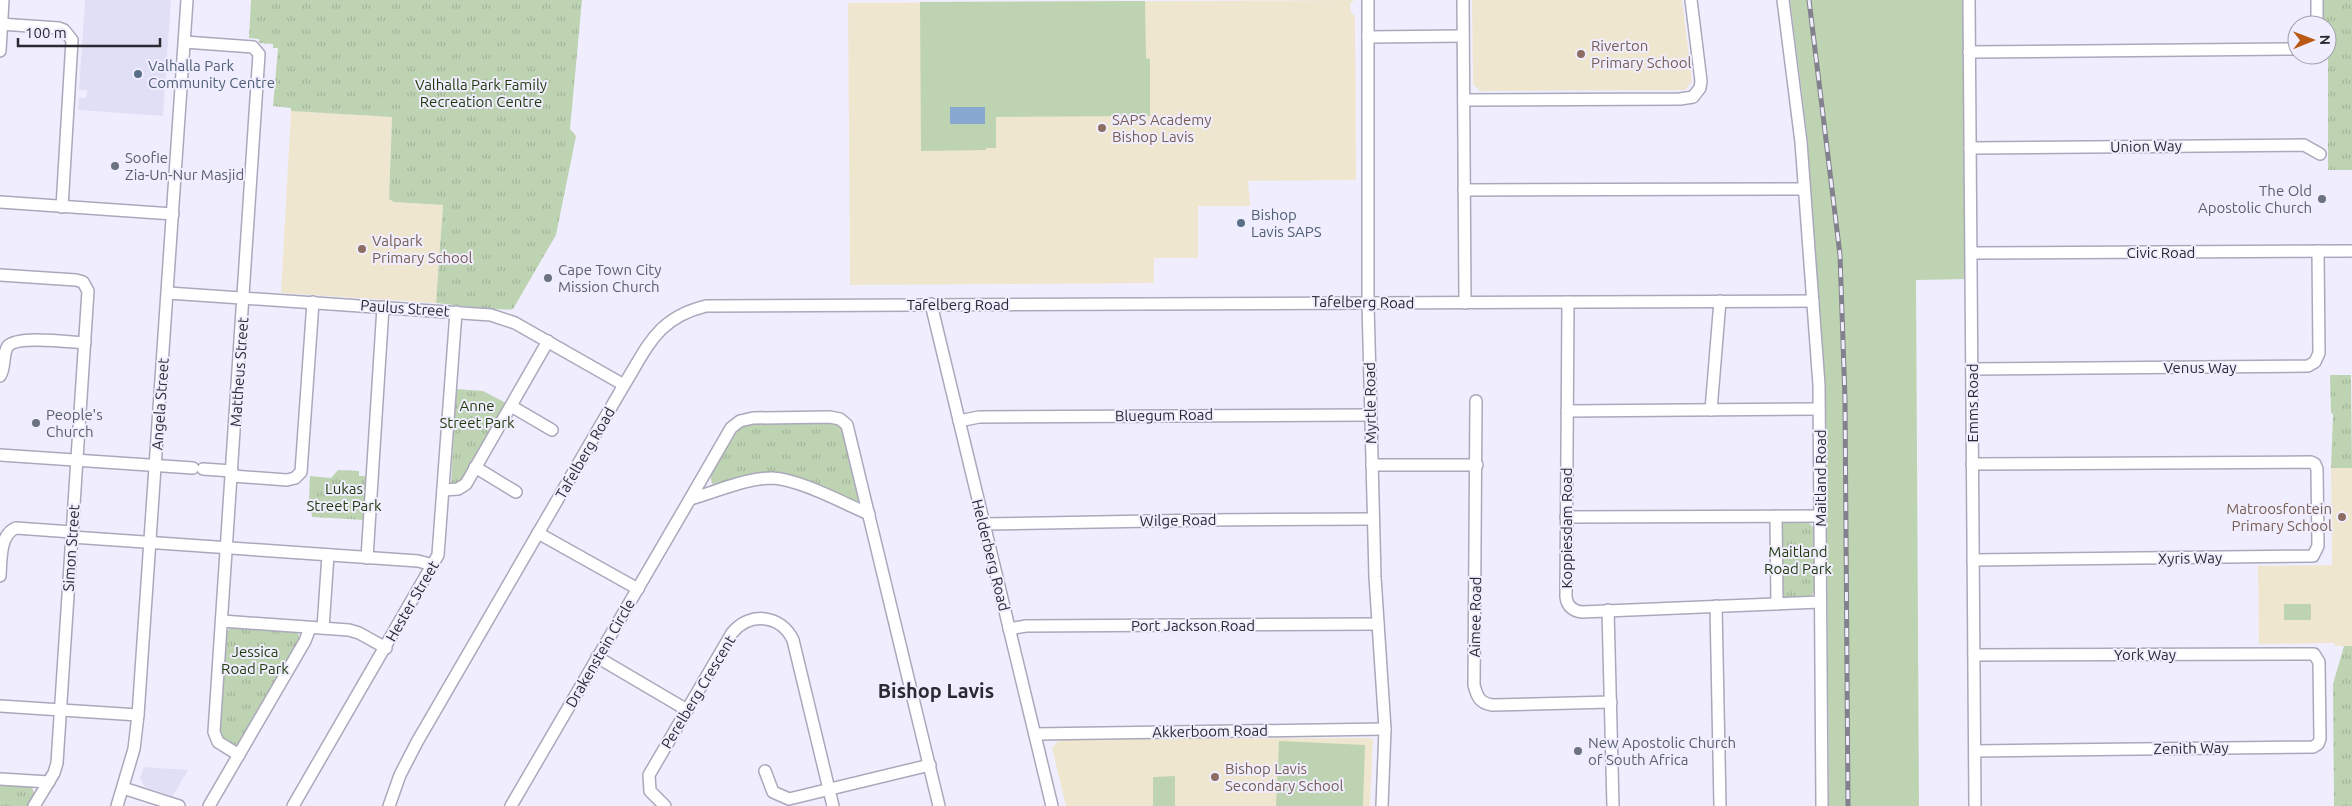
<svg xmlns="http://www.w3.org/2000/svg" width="2352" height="806" viewBox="0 0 2352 806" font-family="Ubuntu,sans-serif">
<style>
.built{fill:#e1dff5}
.education{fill:#efe6d0}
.grass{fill:#bed3b2}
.park{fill:url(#park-tufts)}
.water{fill:#87a9cf}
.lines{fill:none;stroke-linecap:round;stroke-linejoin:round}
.minor-casing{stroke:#aaa8bb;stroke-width:14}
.minor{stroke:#fff;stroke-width:11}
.rail-casing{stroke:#83818d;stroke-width:5}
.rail{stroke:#f0eefe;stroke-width:3;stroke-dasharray:9;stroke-linecap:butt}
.education-dot{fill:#8d6e63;stroke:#f0eefe;stroke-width:2}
.service-dot{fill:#5c6f8a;stroke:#f0eefe;stroke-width:2}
.worship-dot{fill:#6b7280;stroke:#f0eefe;stroke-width:2}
.labels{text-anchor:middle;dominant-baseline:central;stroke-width:4;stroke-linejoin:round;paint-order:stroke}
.education-label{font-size:15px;fill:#785e54;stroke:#f0eefe;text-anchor:start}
.service-label{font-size:15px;fill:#4e5e75;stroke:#f0eefe;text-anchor:start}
.park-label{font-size:15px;fill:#1f390a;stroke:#f0eefe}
.street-label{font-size:15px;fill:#2b2a32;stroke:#f0eefe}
.worship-label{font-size:15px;fill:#5b616d;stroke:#f0eefe;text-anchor:start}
.district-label{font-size:20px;font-weight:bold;fill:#2b2a32;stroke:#f0eefe}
</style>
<defs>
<pattern id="park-tufts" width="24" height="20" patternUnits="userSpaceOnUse" patternTransform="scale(1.25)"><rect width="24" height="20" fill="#bed3b2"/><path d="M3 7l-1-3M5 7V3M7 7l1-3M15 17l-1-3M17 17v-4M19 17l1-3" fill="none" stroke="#a3b59a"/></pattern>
</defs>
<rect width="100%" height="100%" fill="#f0eefe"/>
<g class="built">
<path d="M85,0H171L163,116L78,110L79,98H86L87,90H79Z"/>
<path d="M144,767L188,770L173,796L145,787L140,778Z"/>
</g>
<g class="education">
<path d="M1354,0L1350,4L1351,13L1355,16L1356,180L1248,181L1250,206H1198V258H1154V283L850,285L848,3Z"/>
<path d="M1472,0H1682L1692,81L1685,90L1480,91L1473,84Z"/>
<path d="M291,111L392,117L389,199L394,202L443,205L436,303L281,293Z"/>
<path d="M2331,468H2352V646H2335V643L2259,644L2258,566L2332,565Z"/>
<path d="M1369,738L1373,739L1370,806H1066L1052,748L1057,742L1064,739Z"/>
</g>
<g class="grass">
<path d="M1790,0H1964L1966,279L1916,280L1919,806H1829L1826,407L1807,134Z"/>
<path d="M1145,1L1146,58L1150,59V116L996,117V148H986V150L921,151L920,2Z"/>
<rect x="2284" y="604" width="27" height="16"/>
<path d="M1279,741L1365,745L1363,806H1276Z"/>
<path d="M1175,776V806H1153V777Z"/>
</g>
<g class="park">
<path d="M251,0H582L570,129L576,136L556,235L513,309C506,312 448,304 436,303L443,205L394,202L389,199L392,117L291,111V108L273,106L278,48H273V44L259,43V39L249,38Z"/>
<path d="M2323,0H2352V170H2328V59L2325,55H2327V25H2324Z"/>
<path d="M2330,375H2351L2352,468H2331L2333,414L2331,413Z"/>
<path d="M456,389L483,391L508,404L461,483L451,484Z"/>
<path d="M748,422L836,423L842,427L860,500L855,503L798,479L712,484L710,475L736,430Z"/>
<path d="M338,470L359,471V476H368L365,520L312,517L309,500L310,476L331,478Z"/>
<path d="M1807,521L1815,529L1816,590L1810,597L1782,599L1780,522Z"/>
<path d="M233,626L296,631L301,638L240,744L233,746L219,737L226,632Z"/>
<path d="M2344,646H2352V806H2334L2333,684Z"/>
<path d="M0,783L32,787L35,796L30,806H0Z"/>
</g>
<rect class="water" x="950" y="107" width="35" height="17"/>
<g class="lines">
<defs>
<g id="minor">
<path d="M1368,0V303L1375,577L1385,729L1382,806"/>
<path d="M1463,0L1465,303"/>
<path d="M1783,0L1801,142L1819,385L1822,806"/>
<path d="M1969,0L1975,806"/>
<path d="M2317,0V25"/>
<path d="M0,24L59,28L64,30L72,40L62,207"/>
<path d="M1368,37L1463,36"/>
<path d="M185,42L253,47L259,54L214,732L218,742L239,755"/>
<path d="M0,51L3,0"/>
<path d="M1969,52L2297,49"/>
<path d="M1464,100L1680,99L1693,97L1700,88L1701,81L1691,0"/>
<path d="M1970,148L2304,145L2320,154"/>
<path d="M1464,190L1804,189"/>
<path d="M0,202L173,214"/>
<path d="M1971,253L2352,251"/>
<path d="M0,275L76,280L83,282L88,291L57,763L54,773L34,806"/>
<path d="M168,293L491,315L515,323L624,385"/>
<path d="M1568,302L1566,597C1567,606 1573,611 1582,612L1820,602"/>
<path d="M931,304L1052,806"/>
<path d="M1972,369L2308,366L2315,362L2319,353L2318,251"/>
<path d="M0,376C6,367 2,354 8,346C18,335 69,342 85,343"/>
<path d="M1476,401L1474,685C1477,696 1479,703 1492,705L1611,702"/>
<path d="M511,406L552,430"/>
<path d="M1711,410L1720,301"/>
<path d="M1567,411L1819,409"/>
<path d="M959,421L979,417L1370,415"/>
<path d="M0,455L193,468"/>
<path d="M1972,464L2311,462L2315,464L2317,469L2318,546L2313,556L1973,560"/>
<path d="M1372,465H1477"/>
<path d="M475,467L516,492"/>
<path d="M203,469L232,471"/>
<path d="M232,476L287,480L295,478L301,472L313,302"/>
<path d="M443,490L458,489L466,484L548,341"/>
<path d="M690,499L731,428L740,421L753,418L830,417L840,419L847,425L939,806"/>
<path d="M1776,516L1777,604"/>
<path d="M1566,517L1820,516"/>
<path d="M984,524L1206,520L1373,519"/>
<path d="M538,533L638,589"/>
<path d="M72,537L418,561L433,565"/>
<path d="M367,558L383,307"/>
<path d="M0,576C1,559 0,534 16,528L72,532"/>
<path d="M1716,606L1720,806"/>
<path d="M1608,610L1613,806"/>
<path d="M222,621L349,630L359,633L386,648"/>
<path d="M323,628L328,555"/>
<path d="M1009,629L1026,626L1378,624"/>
<path d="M1974,655L2314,654L2319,662L2320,739L2318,744L2313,747L1975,751"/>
<path d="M597,657L687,710"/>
<path d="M0,706L138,715"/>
<path d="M1035,734L1385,729"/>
<path d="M765,771L773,792L789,799L930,765"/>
<path d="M0,779L49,782"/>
<path d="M123,788L179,806"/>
<path d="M117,806L134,749L138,715L187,0"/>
<path d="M209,806L305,641L310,628"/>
<path d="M293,806L438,555L456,312"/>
<path d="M389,806L400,775L417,742L624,385C648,346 657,318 706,306L1813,301"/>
<path d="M511,806L690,499C716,492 745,478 772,478C799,479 843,503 869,514"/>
<path d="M665,806L650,791L649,775L732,633C750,611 781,615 793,640L833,806"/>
</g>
</defs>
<use href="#minor" class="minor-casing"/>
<use href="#minor" class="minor"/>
<defs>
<path id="rail" d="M1809,0L1840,255L1845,399L1848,806"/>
</defs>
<use href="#rail" class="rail-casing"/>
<use href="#rail" class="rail"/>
</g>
<g class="education-dot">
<circle cx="1581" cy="54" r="5"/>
<circle cx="1102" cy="128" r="5"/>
<circle cx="362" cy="249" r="5"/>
<circle cx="2342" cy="517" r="5"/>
<circle cx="1215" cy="777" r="5"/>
</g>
<g class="service-dot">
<circle cx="138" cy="74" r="5"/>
<circle cx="1241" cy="223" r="5"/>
</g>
<g class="worship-dot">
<circle cx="115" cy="166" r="5"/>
<circle cx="2322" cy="199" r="5"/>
<circle cx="548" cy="278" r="5"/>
<circle cx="36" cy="423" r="5"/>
<circle cx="1578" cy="751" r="5"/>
</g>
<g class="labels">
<g class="education-label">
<text x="1591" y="45">Riverton<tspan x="1591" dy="17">Primary School</tspan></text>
<text x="1112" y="119">SAPS Academy<tspan x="1112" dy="17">Bishop Lavis</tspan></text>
<text x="372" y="240">Valpark<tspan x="372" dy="17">Primary School</tspan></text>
<text x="2332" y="508" text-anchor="end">Matroosfontein<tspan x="2332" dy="17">Primary School</tspan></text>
<text x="1225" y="768">Bishop Lavis<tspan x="1225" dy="17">Secondary School</tspan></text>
</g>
<g class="service-label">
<text x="148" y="65">Valhalla Park<tspan x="148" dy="17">Community Centre</tspan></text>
<text x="1251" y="214">Bishop<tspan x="1251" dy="17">Lavis SAPS</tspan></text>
</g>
<g class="park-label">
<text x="481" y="84">Valhalla Park Family<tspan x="481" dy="17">Recreation Centre</tspan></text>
<text x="477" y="405">Anne<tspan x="477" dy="17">Street Park</tspan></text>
<text x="344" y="488">Lukas<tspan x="344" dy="17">Street Park</tspan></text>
<text x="1798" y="551">Maitland<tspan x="1798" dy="17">Road Park</tspan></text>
<text x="255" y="651">Jessica<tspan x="255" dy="17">Road Park</tspan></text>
</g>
<g class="street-label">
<text transform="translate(2146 146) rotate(-1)">Union Way</text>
<text x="2161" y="252">Civic Road</text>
<text transform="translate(1363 302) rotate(1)">Tafelberg Road</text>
<text x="958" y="304">Tafelberg Road</text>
<text transform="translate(405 308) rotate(4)">Paulus Street</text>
<text x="2200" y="367">Venus Way</text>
<text transform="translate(239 372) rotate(-86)">Mattheus Street</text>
<text transform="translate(1370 403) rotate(-91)">Myrtle Road</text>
<text transform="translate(1972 403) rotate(-90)">Emms Road</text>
<text transform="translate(160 404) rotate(-86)">Angela Street</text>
<text transform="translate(1164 415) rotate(-1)">Bluegum Road</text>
<text transform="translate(585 453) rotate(-60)">Tafelberg Road</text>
<text transform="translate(1820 478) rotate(-90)">Maitland Road</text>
<text transform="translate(1178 520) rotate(-1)">Wilge Road</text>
<text transform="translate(1566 528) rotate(-90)">Koppiesdam Road</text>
<text transform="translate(71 548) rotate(-86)">Simon Street</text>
<text transform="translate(991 555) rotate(76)">Helderberg Road</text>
<text transform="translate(2190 558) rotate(-1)">Xyris Way</text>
<text transform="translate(412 601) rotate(-60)">Hester Street</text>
<text transform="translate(1475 617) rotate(-89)">Aimee Road</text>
<text x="1193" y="625">Port Jackson Road</text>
<text transform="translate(600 653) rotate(-60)">Drakenstein Circle</text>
<text x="2145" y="654">York Way</text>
<text transform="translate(698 692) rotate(-59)">Perelberg Crescent</text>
<text transform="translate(1210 731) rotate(-1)">Akkerboom Road</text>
<text transform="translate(2191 748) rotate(-1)">Zenith Way</text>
</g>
<g class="worship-label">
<text x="125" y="157">Soofie<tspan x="125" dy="17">Zia-Un-Nur Masjid</tspan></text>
<text x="2312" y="190" text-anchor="end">The Old<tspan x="2312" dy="17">Apostolic Church</tspan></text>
<text x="558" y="269">Cape Town City<tspan x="558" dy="17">Mission Church</tspan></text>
<text x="46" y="414">People's<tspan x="46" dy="17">Church</tspan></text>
<text x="1588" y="742">New Apostolic Church<tspan x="1588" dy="17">of South Africa</tspan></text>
</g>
<g class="district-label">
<text x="936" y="690">Bishop Lavis</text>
</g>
</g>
<g transform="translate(2312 40) rotate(89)"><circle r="24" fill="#f0eefe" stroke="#a1a0ac"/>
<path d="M0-4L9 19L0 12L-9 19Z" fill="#b95914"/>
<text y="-8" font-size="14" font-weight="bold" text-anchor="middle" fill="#2b2a32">N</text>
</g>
<path d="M18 38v8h142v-8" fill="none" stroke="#2b2a32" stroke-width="2.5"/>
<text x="25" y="38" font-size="15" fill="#2b2a32" stroke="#f0eefe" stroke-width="4" paint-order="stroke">100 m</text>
</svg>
